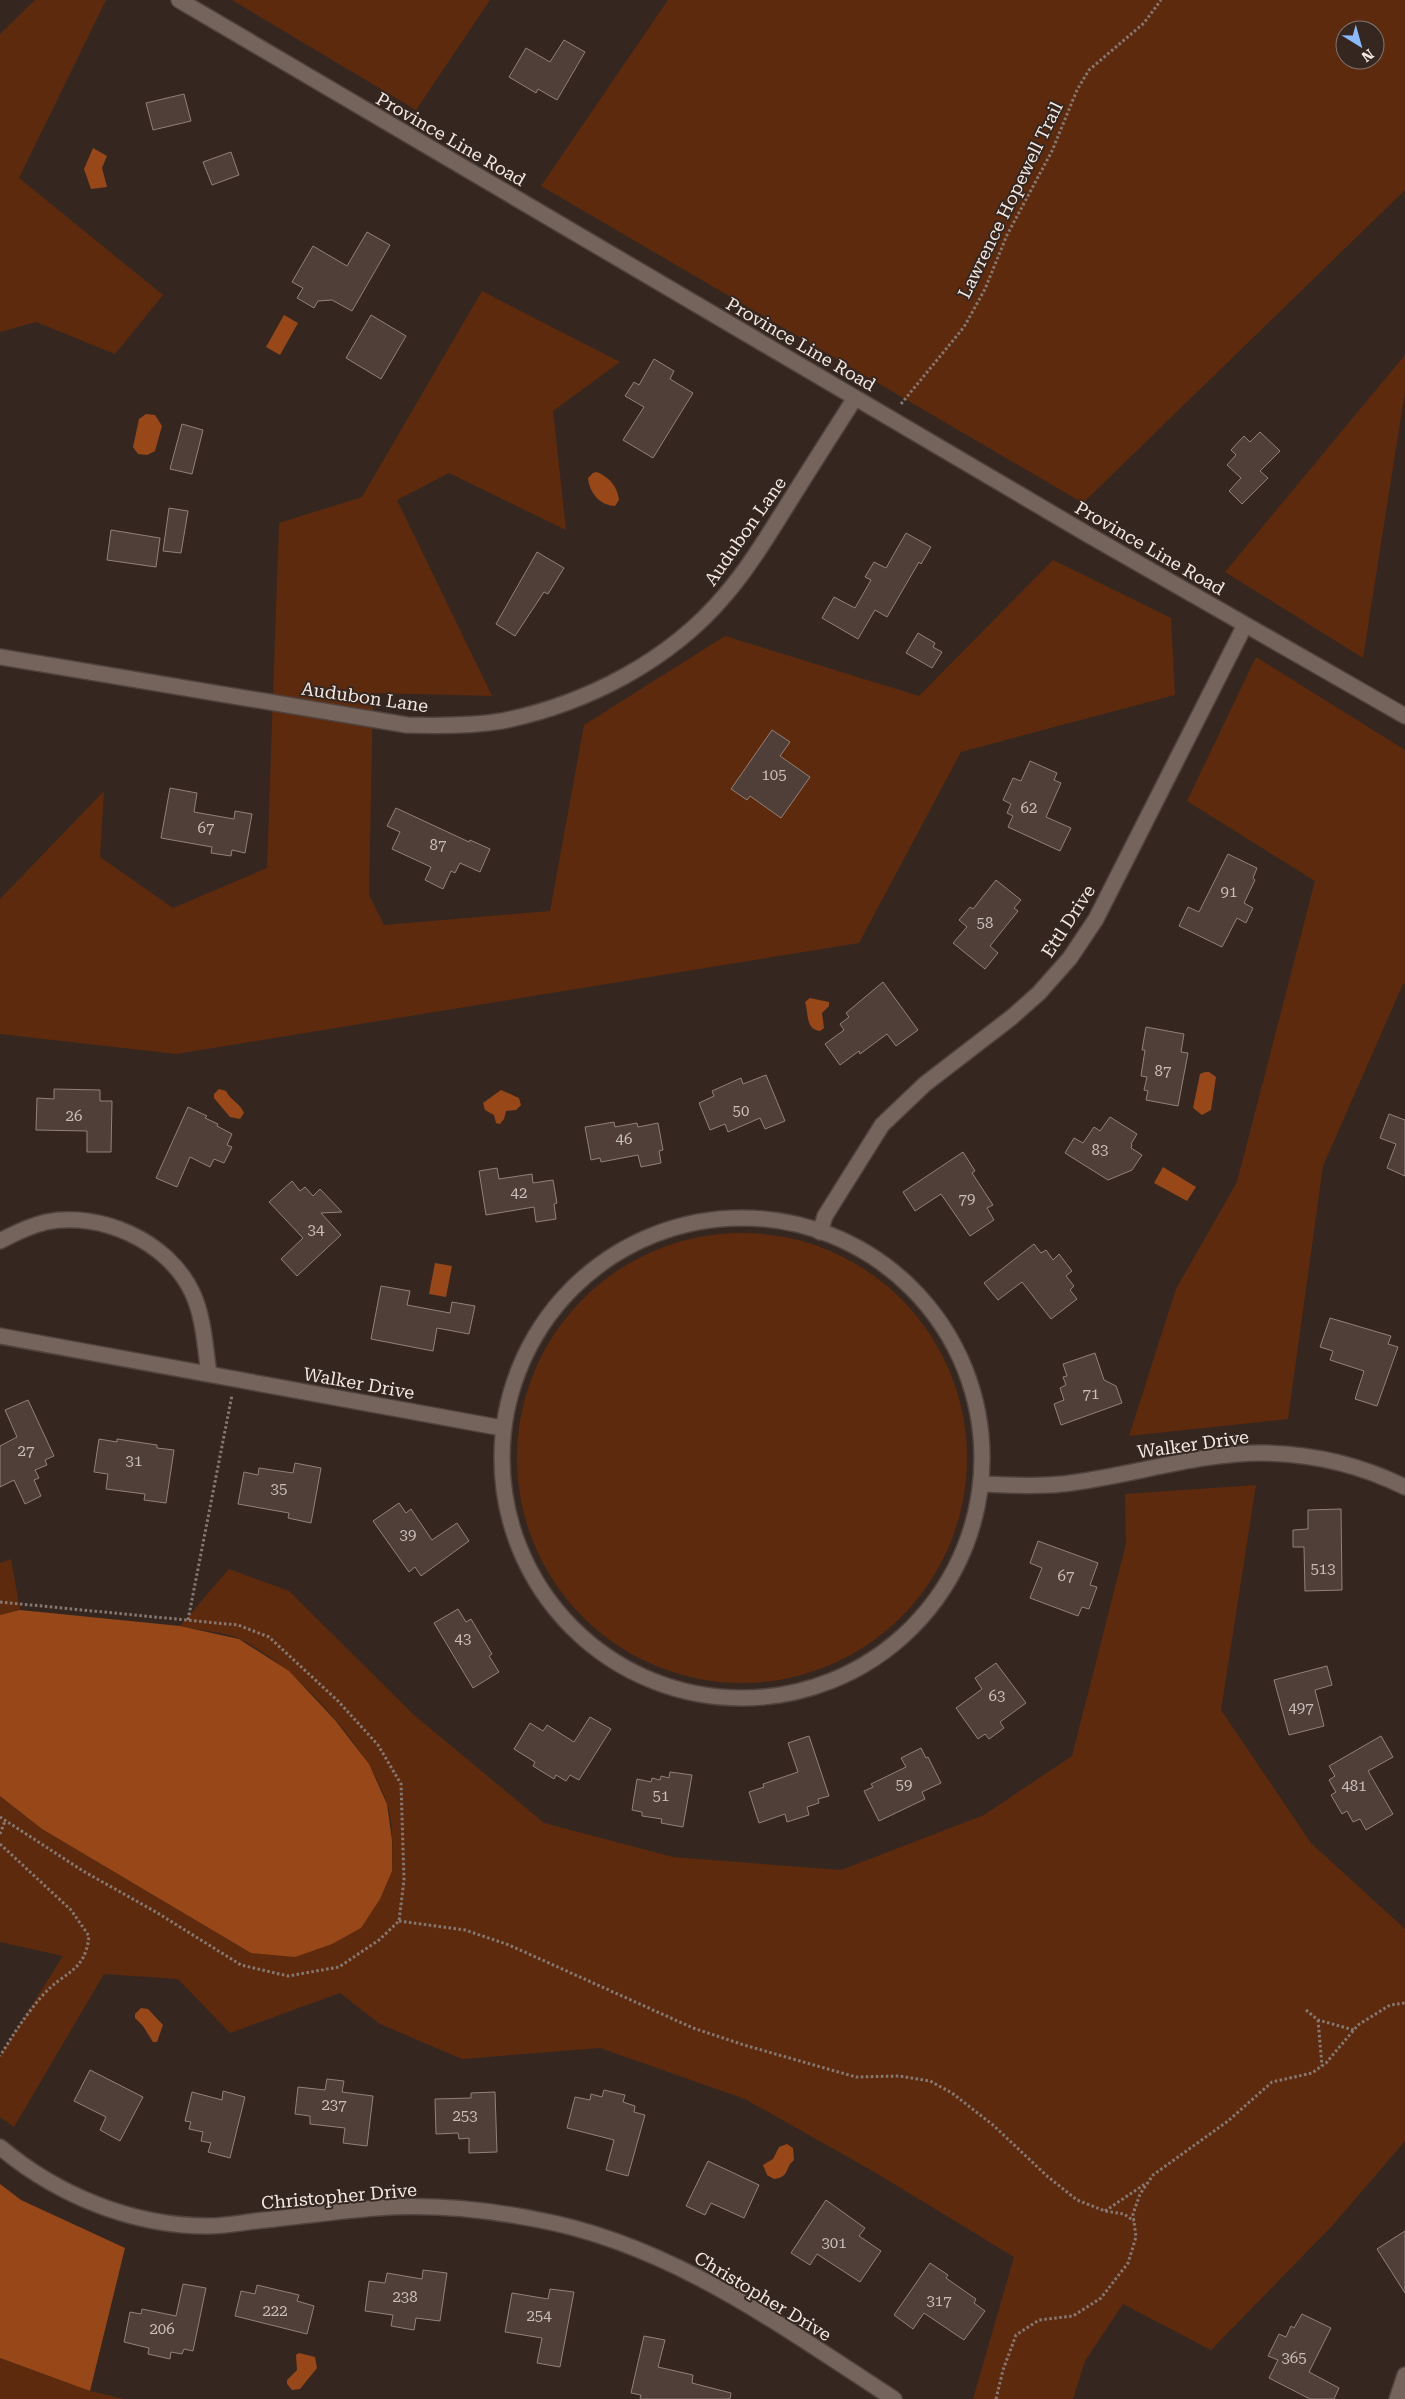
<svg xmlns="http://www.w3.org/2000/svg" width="1405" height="2399" viewBox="0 0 1405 2399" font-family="'Roboto Serif',serif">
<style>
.green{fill:#5d2a0e;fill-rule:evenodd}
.water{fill:#984718}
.building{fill:#4f3f38;stroke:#938178}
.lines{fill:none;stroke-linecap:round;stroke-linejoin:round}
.minor-casing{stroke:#50433e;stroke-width:18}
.path{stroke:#867973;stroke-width:3;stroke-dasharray:2.5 2.5;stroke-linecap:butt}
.minor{stroke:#75645c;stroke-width:15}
.labels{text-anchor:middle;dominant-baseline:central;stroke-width:4;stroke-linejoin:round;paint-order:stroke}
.number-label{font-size:15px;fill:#cabeb9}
.street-label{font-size:18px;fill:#f3e9e4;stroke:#352720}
</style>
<rect width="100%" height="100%" fill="#352720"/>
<g class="green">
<path d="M35,0H106L19,178L163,295L115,354L36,322L0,332V34Z"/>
<path d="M232,0H490L416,110Z"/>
<path d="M668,0H1405V190L1083,503L541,186ZM1345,30H1375V60H1345Z"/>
<path d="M482,291L620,362L553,411L566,530L449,473L397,500L492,696L373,693L369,895L384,925L550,911L584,725L725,636L919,696L1053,560L1171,618L1175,695L961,752L859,943L176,1054L0,1034V899L104,791L100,857L173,908L267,868L279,523L362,497Z"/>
<path d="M1405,355V391L1363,658L1225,572Z"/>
<path d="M1256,657L1405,750V984H1403L1323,1166L1288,1419L1129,1436L1176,1289L1237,1182L1315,881L1187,801Z"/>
<circle cx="742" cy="1458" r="225"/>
<path d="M1256,1485L1221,1710L1311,1843L1405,1929V2141L1332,2226L1211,2350L1123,2304L1085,2361L1073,2399H973L1014,2257L876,2173L745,2099L600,2048L462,2059L380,2024L340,1993L230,2033L178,1979L104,1974L14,2127L0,2117V2056L63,1956L0,1942V1796L42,1829L251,1953L392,1871C392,1849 394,1824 387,1803C368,1746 294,1665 240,1639C224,1632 198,1630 180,1626L229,1569L289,1591L414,1715L544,1823L673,1857L841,1870L984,1815L1072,1756L1126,1544L1125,1494Z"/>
<path d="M11,1559L20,1610L0,1615V1563Z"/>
<path d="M0,2358L90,2391L124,2399H0Z"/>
</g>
<g class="water">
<path d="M93,148L107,156L102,168L107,187L91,189L84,169Z"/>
<path d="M284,315L298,323L280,355L266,347Z"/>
<path d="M146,414L155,415L162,426L155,451L147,455L138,454L133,447L139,419Z"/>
<path d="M597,472C610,478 617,486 619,500L615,506C600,506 589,492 588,478L593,473Z"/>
<path d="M810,998L829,1002V1006L822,1013L824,1028L820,1031C805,1029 809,1014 805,1002Z"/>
<path d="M1205,1072H1209L1216,1077L1211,1110L1202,1115L1193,1108L1200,1074Z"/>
<path d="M219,1089L226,1091C230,1100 240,1103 244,1113L240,1119L230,1117L214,1098V1094Z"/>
<path d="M501,1090L519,1098L521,1105L516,1110L506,1111L504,1119L500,1124L496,1123L494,1115L485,1110L483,1103Z"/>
<path d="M1163,1167L1196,1187L1187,1201L1154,1183Z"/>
<path d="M435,1263L452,1266L446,1297L429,1294Z"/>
<path d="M20,1610L180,1626L239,1639L289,1671L335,1720L369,1764L387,1804L392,1840V1871L380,1899L361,1928L332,1944L295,1957L251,1953L42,1829L0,1796V1615Z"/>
<path d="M141,2008L148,2009L163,2025L157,2042H153L143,2026L135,2018V2014Z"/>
<path d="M787,2144L793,2148L794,2160L790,2164C785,2174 786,2177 774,2179L767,2175L763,2165L773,2159L779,2147Z"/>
<path d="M0,2184L21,2200L125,2248L90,2391L0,2358Z"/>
<path d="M299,2353L315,2357L317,2368L300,2389L292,2390L287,2384V2380L297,2370L296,2355Z"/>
</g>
<g class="building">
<path d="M564,40L585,52L557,100L538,89L536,93L509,77L526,48L550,62Z"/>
<path d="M184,94L191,121L153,130L146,103Z"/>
<path d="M231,152L239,175L212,185L203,162Z"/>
<path d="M367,232L390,245L352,311L332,300L318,301L314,308L297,298L303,288L292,282L313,246L347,266Z"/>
<path d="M371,315L406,336L381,379L346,358Z"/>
<path d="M654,359L674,371L670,379L693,393L653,458L623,440L644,407L625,396L634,382L639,385Z"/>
<path d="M182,424L203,430L192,474L170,469Z"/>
<path d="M1260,432L1280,451L1260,471L1268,478L1242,504L1229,491L1241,478L1227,465L1236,455L1231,450L1244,436L1250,442Z"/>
<path d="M169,508L188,511L181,553L163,551Z"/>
<path d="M111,530L160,538L156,567L107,560Z"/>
<path d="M906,533L931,547L921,564L919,562L887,617L875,610L858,639L822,618L834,597L855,608L871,580L865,577L874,562L886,568Z"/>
<path d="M537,552L564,568L548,594L544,592L515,636L496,624Z"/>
<path d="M918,633L935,643L933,647L942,652L932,668L906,653Z"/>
<path d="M772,730L790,742L780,756L810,777L781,818L750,796L747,800L731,789Z"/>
<path d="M1030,761L1057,773L1054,780L1061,783L1046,817L1071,828L1060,851L1008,827L1013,816L1007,813L1011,804L1003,800L1013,778L1021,781Z"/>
<path d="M170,788L197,793L194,812L234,819L235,811L252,814L245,853L232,850L231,856L211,853L212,847L161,838Z"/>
<path d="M396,808L469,842L470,840L490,849L480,872L460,863L455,873L451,871L443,889L425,880L431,867L392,849L400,832L387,826Z"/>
<path d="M1228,854L1257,868L1253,878L1255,880L1244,903L1253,908L1246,923L1237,918L1222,947L1179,926L1188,907L1199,912Z"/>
<path d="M996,880L1021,900L1014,908L1018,911L990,946L998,953L985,969L953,943L967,927L959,920L970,907L973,909Z"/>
<path d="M883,982L918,1030L896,1046L887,1034L860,1054L859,1051L840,1065L825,1044L844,1030L840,1024L849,1017L846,1013Z"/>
<path d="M1146,1027L1184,1034L1181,1052L1188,1053L1178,1106L1146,1100L1148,1091L1144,1090L1147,1077L1141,1076L1145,1050H1142Z"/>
<path d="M766,1075L785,1121L765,1129L760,1118L728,1132L725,1124L710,1130L699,1103L714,1096L712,1091L741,1078L743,1084Z"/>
<path d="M54,1089L100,1090V1101H112L111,1152H87V1131L36,1130L37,1098L54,1099Z"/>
<path d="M188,1107L207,1116L205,1118L218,1124L217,1126L232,1134L227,1145L232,1147L224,1163L214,1159L210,1167L190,1157L177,1187L156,1178Z"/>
<path d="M1389,1114L1405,1120V1176L1387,1168L1396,1144L1380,1138Z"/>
<path d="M1110,1117L1137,1134L1131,1144L1132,1145L1131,1148L1142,1155L1132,1170L1108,1180L1065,1153L1074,1138L1083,1143L1094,1127L1100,1131Z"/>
<path d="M614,1122L615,1127L637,1123L638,1127L658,1123L663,1150L659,1151L661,1163L641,1167L638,1155L601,1162L600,1158L591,1160L585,1127Z"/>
<path d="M963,1152L975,1171L972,1173L993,1205L987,1208L994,1220L970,1236L941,1194L915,1211L903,1192Z"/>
<path d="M497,1168L499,1179L532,1174L533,1183L553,1180L557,1203L554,1204L556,1219L536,1222L534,1207L486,1215L479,1171Z"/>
<path d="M292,1181L300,1191L305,1187L313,1196L320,1189L342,1212L321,1213L341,1235L297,1276L281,1259L303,1238L269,1202Z"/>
<path d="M1034,1244L1041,1253L1046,1250L1053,1260L1059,1254L1072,1271L1066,1276L1074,1286L1070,1290L1077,1299L1051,1319L1022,1282L998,1300L984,1283Z"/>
<path d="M381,1286L410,1291L407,1305L450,1313L452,1302L475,1306L469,1334L437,1328L433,1351L371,1339Z"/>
<path d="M1330,1318L1391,1336L1388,1344L1398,1347L1377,1406L1355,1399L1364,1371L1330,1360L1333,1351L1320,1347Z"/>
<path d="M1095,1353L1104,1380L1116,1386L1122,1403L1061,1425L1054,1404L1064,1400L1060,1388L1066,1385L1063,1377L1067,1376L1063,1364Z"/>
<path d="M28,1400L54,1456L45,1460L47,1465L35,1470L39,1478L34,1480L41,1496L25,1504L14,1480L0,1487V1446L17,1437L5,1410Z"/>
<path d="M99,1439L117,1442V1439L157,1445V1448L174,1450L166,1503L144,1500L145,1494L106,1489L108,1474L94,1472Z"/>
<path d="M295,1463L321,1468L311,1523L288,1518L289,1513L238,1504L244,1472L258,1475L259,1468L293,1473Z"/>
<path d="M399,1503L406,1513L411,1509L432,1540L457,1523L469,1541L421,1576L415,1567L409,1572L373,1521Z"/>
<path d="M1341,1509L1342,1590L1305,1591L1304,1547H1293V1530L1308,1529V1510Z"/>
<path d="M1038,1541L1098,1563L1090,1585L1097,1587L1089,1609L1082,1607L1078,1616L1030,1598L1042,1568L1030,1563Z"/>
<path d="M458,1609L466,1622L471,1619L492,1654L489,1656L499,1672L473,1688L434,1623Z"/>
<path d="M996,1663L1026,1703L1000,1722L1004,1728L989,1739L985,1734L978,1739L956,1708L982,1689L975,1678Z"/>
<path d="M1327,1666L1332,1685L1315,1690L1324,1726L1289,1735L1274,1680Z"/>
<path d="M590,1717L611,1729L579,1780L570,1775L566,1781L556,1775L554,1779L533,1766L535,1762L514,1749L530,1723L543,1731L547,1725L574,1742Z"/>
<path d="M809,1736L829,1796L818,1799L819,1803L807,1807L809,1815L787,1822L785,1814L759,1823L749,1792L764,1787L763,1784L798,1772L788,1743Z"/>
<path d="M1381,1736L1393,1757L1368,1771L1393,1814L1366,1830L1360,1819L1353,1822L1347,1811L1342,1814L1331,1795L1336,1792L1329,1780L1335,1776L1329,1766Z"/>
<path d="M921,1748L926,1758L928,1757L941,1783L922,1792L925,1799L879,1821L864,1791L873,1787L871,1784L906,1767L901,1758Z"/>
<path d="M670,1772L692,1775L683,1827L661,1823L662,1819L642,1816V1812L632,1810L637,1779L651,1782L652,1778L660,1780L661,1776L669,1778Z"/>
<path d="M90,2070L143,2097L120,2141L100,2130L106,2117L74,2101Z"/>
<path d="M327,2079L344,2081L342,2092L373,2096L367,2146L343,2143L345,2128L310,2124V2116L295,2114L298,2087L325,2090Z"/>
<path d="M604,2090L625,2095L623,2102L635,2106L634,2112L645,2115L628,2176L606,2170L614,2140L567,2128L575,2097L590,2100L591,2094L602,2097Z"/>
<path d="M223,2091L245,2097L230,2158L208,2152L211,2143L201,2141L203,2132L189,2129L191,2122L185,2121L192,2092L222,2100Z"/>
<path d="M495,2092L497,2152L469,2153V2138L459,2139L458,2133L436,2134L435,2099L471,2098V2093Z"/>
<path d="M708,2161L759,2185L744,2218L711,2203L705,2215L686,2206Z"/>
<path d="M826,2200L865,2228L859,2236L881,2251L860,2282L817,2254L810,2265L791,2253Z"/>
<path d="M1405,2231V2293L1377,2249Z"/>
<path d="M930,2263L948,2275L946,2278L976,2299L974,2303L985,2311L964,2340L924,2313L913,2329L894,2315Z"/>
<path d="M423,2270L447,2273L440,2321L416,2318L414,2330L391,2326L393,2315L365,2311L369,2281L385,2283L387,2273L422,2279Z"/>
<path d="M183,2284L206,2288L193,2351L184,2349L182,2354L171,2352L170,2359L148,2354L149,2348L124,2342L130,2312L141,2314L142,2309L176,2316Z"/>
<path d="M257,2285L299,2295L297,2301L314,2306L307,2334L235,2316L241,2291L255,2294Z"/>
<path d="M550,2289L574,2292L560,2367L537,2363L542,2338L505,2332L512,2293L548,2299Z"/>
<path d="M1302,2314L1331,2328L1309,2372L1339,2388L1334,2399H1310L1269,2378L1278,2360L1268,2356L1279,2334L1286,2337L1291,2326L1294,2328Z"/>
<path d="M644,2336L665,2340L658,2367L693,2375L692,2383L731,2393L730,2399H640L641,2395L631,2393Z"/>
</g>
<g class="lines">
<defs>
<g id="minor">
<path d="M179,0L1087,534L1405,716"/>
<path d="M0,657L407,725C439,726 471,726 502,721C586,704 670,661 726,594C749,567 767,537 786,507C809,470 832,434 855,398"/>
<circle cx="742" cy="1458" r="240"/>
<path d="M820,1232L825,1216L882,1125L925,1084L1012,1017L1039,993L1070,958L1096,919L1245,625"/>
<path d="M0,1241C15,1233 29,1226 46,1222C100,1211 168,1241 192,1292C204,1317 205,1347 209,1374"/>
<path d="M0,1336L502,1428"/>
<path d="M982,1484C1008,1485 1035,1487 1062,1484C1128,1477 1199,1452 1265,1453C1314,1454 1361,1465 1405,1487"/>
<path d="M0,2147C57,2195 132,2226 208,2226C223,2226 240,2223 256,2221C296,2217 336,2211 376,2208C428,2204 482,2209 534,2219C670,2243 781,2326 894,2399"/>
<path d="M1397,2399L1405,2375"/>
</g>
</defs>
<use href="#minor" class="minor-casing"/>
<g class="path">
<path d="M901,404L964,327L985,289L1007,235L1052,151L1077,90L1089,70L1144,23L1161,0"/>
<path d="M0,1602L238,1625L269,1637L338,1701L378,1745L401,1784L404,1880L399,1921L379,1940L339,1967L288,1976L241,1965L156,1912L83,1871L0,1817"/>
<path d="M188,1620L232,1395"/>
<path d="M0,1834L5,1821"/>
<path d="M0,1844L71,1910L89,1936C85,1973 64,1971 43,1995C26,2014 13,2035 0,2056"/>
<path d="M399,1921L465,1930L509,1945L693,2028L744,2045L856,2077L899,2076L930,2081L952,2093L993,2125L1047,2176L1077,2200L1105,2211L1124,2214L1134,2221"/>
<path d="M1306,2010L1318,2020L1354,2030"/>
<path d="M1318,2020L1322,2066"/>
<path d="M1105,2211L1145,2184"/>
<path d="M996,2399L1003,2370L1016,2335L1039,2320L1073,2316L1101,2298L1128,2263L1136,2237L1133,2214L1140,2194L1153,2175L1228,2121L1272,2082L1312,2073L1326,2063L1358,2025L1390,2005L1405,2003"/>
</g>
<use href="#minor" class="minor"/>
</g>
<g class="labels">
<g class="number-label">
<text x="774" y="775">105</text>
<text x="1029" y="808">62</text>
<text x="206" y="828">67</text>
<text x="438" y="845">87</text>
<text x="1229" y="892">91</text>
<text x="985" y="923">58</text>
<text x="1163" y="1071">87</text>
<text x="741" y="1111">50</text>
<text x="74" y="1116">26</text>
<text x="624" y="1139">46</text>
<text x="1100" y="1150">83</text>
<text x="519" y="1193">42</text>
<text x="967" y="1199">79</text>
<text x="316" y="1230">34</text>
<text x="1091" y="1394">71</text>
<text x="26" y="1451">27</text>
<text x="134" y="1461">31</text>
<text x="279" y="1489">35</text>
<text x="408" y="1535">39</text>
<text x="1323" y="1569">513</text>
<text x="1066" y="1576">67</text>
<text x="463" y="1639">43</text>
<text x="997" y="1696">63</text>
<text x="1301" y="1708">497</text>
<text x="904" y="1785">59</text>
<text x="1354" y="1786">481</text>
<text x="661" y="1796">51</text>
<text x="334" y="2105">237</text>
<text x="465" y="2116">253</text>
<text x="834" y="2243">301</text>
<text x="405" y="2297">238</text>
<text x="939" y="2301">317</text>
<text x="275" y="2311">222</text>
<text x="539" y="2316">254</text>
<text x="162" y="2329">206</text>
<text x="1294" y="2358">365</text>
</g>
<g class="street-label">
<text transform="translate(451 139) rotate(30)">Province Line Road</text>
<text transform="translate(1010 200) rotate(-64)">Lawrence Hopewell Trail</text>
<text transform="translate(801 344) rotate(30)">Province Line Road</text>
<text transform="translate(745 531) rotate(-55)">Audubon Lane</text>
<text transform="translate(1150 548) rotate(30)">Province Line Road</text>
<text transform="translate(365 697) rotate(8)">Audubon Lane</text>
<text transform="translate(1068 921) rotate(-57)">Ettl Drive</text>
<text transform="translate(359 1383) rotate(10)">Walker Drive</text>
<text transform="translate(1193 1444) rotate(-8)">Walker Drive</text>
<text transform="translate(339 2196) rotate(-5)">Christopher Drive</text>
<text transform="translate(763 2296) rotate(31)">Christopher Drive</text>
</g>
</g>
<g transform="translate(1360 45) rotate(143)"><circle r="24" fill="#352720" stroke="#81756e"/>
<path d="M0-4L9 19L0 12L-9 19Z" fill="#8abafc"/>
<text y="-8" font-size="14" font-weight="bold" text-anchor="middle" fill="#f3e9e4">N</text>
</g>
</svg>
